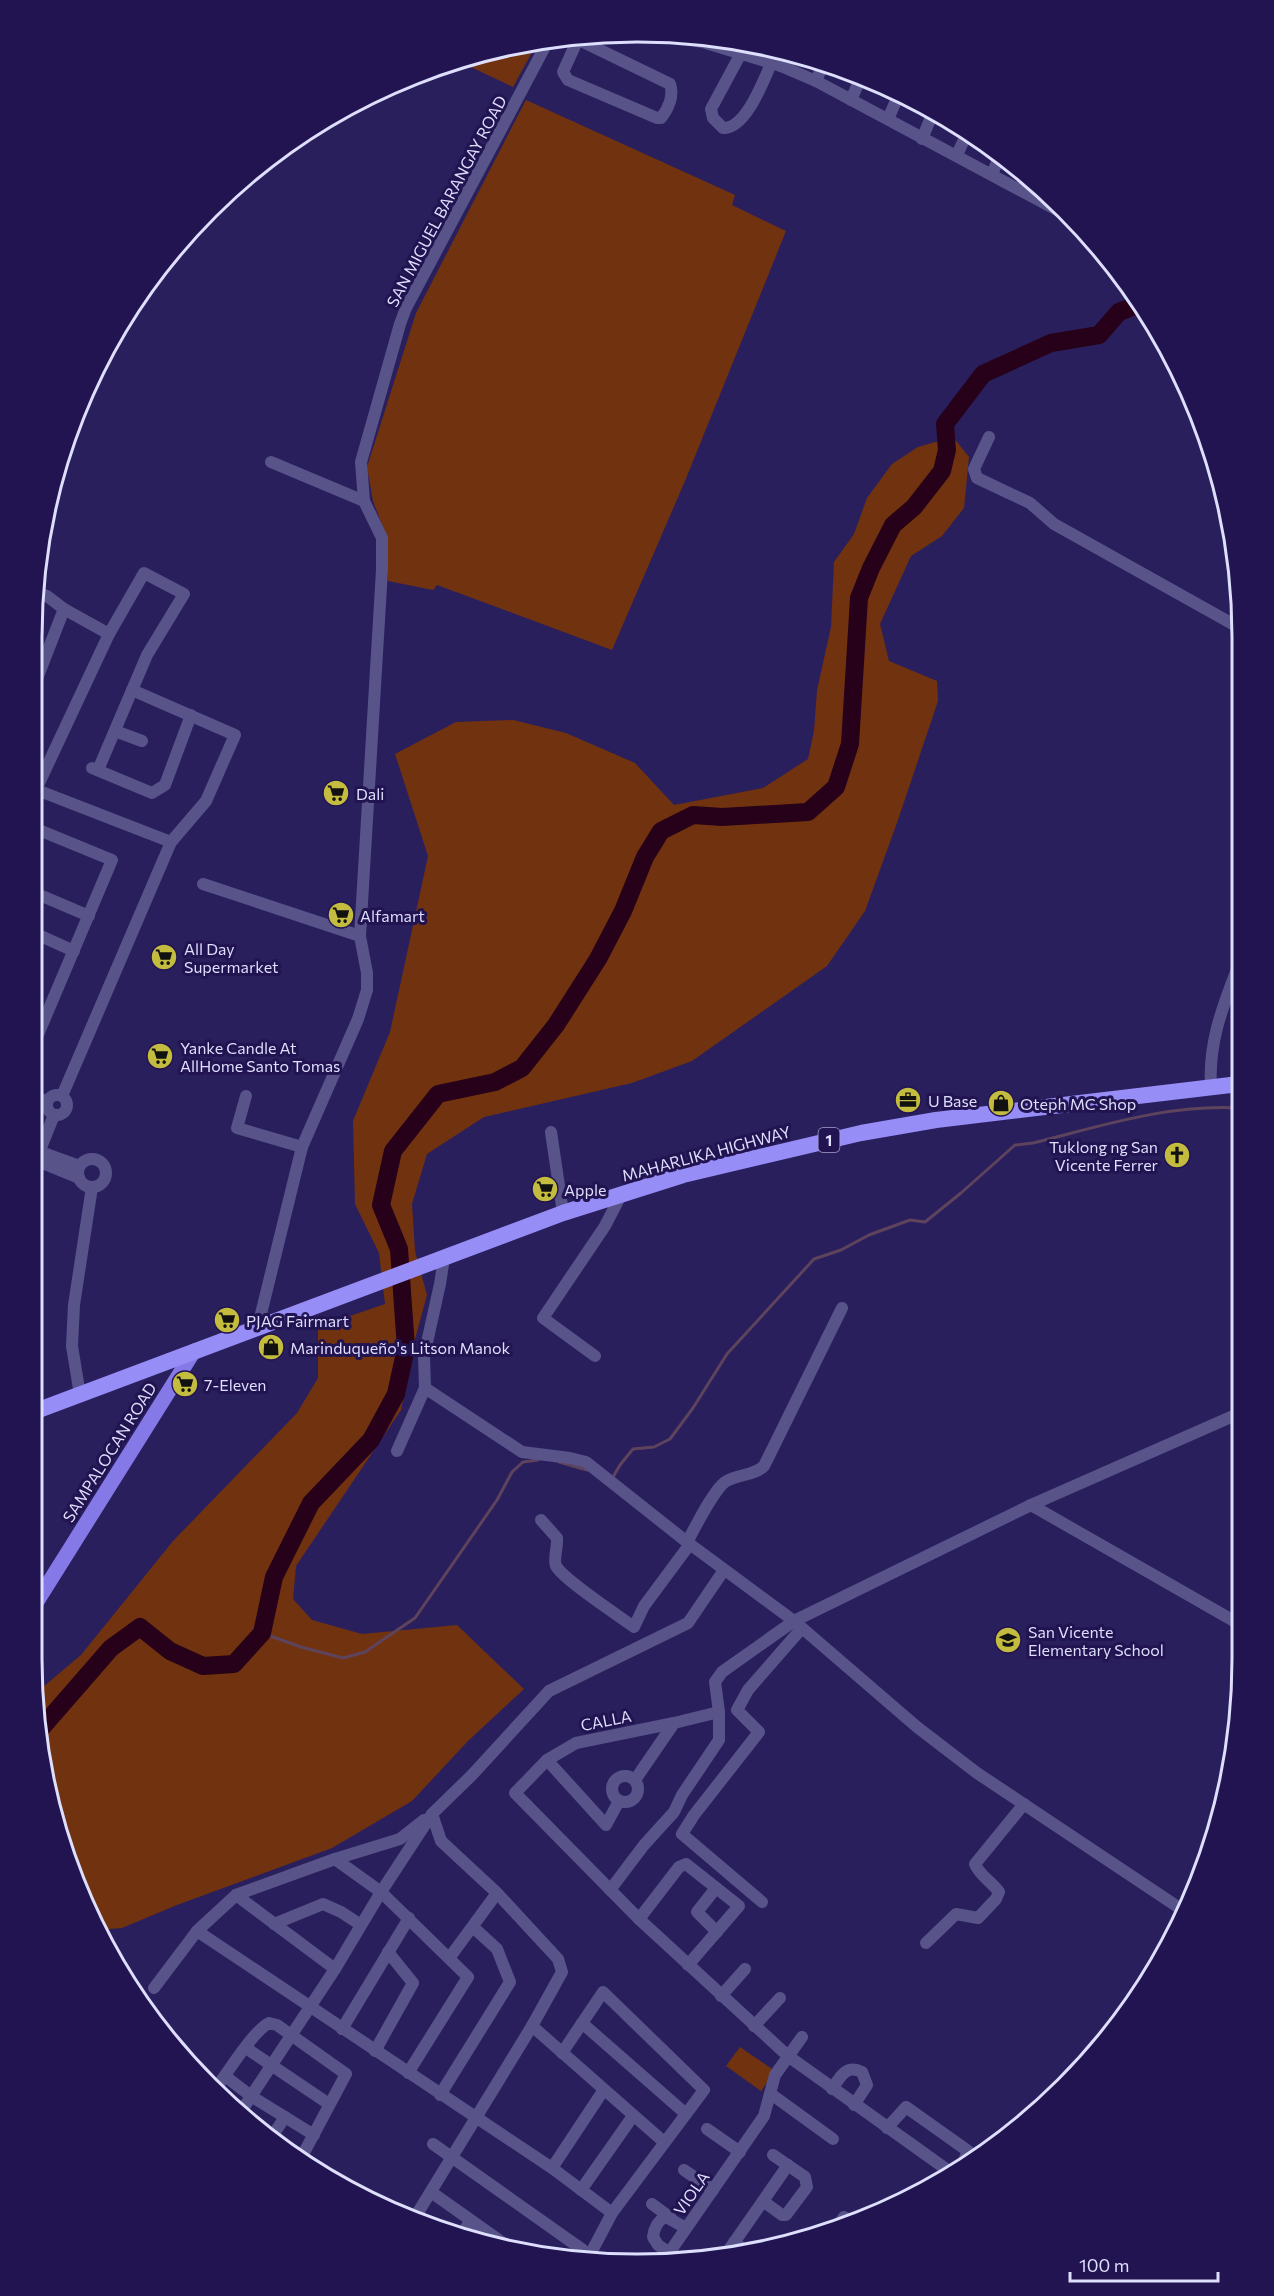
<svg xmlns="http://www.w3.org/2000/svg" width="1274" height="2296" viewBox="0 0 1274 2296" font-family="Commissioner,sans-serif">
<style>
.green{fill:#71320f}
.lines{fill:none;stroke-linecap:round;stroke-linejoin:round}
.stream{stroke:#5e435d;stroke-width:3}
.river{stroke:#270019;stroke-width:18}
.minor{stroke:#58548a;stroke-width:12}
.major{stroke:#8579e7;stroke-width:15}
.highway{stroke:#978df7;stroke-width:16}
.labels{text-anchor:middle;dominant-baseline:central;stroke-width:6;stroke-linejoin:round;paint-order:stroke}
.shield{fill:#211451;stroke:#a5a1c9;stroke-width:1.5}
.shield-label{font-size:15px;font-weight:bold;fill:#dedefd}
.street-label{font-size:16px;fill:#dedefd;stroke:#211451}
.poi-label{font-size:16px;fill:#dedefd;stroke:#211451;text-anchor:start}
.rim{fill:none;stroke:#dedefd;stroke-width:3}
</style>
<rect width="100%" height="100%" fill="#2a1f5d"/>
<g class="green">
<path d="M537,43L513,87L458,61L481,52Z"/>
<path d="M526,100L735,195L732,205L786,231L685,481L612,650L437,585L433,590L388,581L387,538L373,501L367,467L416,313Z"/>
<path d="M953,437L969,457L964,508L942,536L911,556L880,624L889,661L937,681L938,701L898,820L865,911L827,966L692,1061L632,1083L484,1117L427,1154L412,1204L415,1251L427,1295L412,1350L401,1410L296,1566L293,1599L312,1620L362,1634L457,1625L524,1689L468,1741L412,1801L332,1848L177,1905L122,1928L96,1930L64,1853L37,1738V1692L81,1655L173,1541L297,1413L318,1378V1327L385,1304L379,1253L355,1204L353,1121L390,1032L428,856L395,754L456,722L513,720L566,733L635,763L674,805L763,788L808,759L814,731L817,690L831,627L834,562L854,534L867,498L892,464L918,447Z"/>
<path d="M740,2047L775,2071L761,2091L726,2066Z"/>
</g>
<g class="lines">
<g class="stream">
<path d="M559,1462L587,1470"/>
<path d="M611,1477H613L620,1465L633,1449L654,1447L670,1439L693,1408L727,1354L814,1259L841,1250L869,1235L910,1220L925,1222L961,1193L1015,1145L1033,1143C1101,1126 1168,1104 1239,1108"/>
<path d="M262,1633L301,1647L343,1658L365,1652L415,1618L497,1500L512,1472L523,1462L538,1460"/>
</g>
<path class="river" d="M37,1733L111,1648L140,1627L170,1651L203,1666L234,1664L262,1633L274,1577L311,1503L371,1440L396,1394L406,1348L399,1249L381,1205L393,1151L438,1094L495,1082L522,1068L556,1025L598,959L623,911L645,857L661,831L693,815L722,817L808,812L836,787L850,744L859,598L871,568L893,525L914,507L942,471L947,450L945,424L983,374L1051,343L1099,335L1119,312L1142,303"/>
<g class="minor">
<path d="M668,35L706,43L781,66L816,81L1072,218"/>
<path d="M573,37L670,84C674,95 669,108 661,118H657L568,80L563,72L578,39"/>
<path d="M746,44L711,109L713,118L723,128C746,129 763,81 771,64"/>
<path d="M781,66L787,53"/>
<path d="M816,81L824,62"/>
<path d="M851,100L861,77"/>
<path d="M888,119L899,94"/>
<path d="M922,139L934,110"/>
<path d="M957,155L967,133"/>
<path d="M992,174L999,158"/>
<path d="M989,437L974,469L977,478L1030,503L1054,524L1238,627"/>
<path d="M271,462L364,501"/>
<path d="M34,591L47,596L64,609L109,634"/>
<path d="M33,689L64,609"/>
<path d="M115,731L142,741"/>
<path d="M92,768L152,793L165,785L191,715"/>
<path d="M37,790L171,842"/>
<path d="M33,796L109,634L144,573L184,594L147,655L98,770"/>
<path d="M34,828L112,860L34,1044"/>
<path d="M203,884L360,936"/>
<path d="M35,893L89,916"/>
<path d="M34,933L74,951"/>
<path d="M1211,1088C1208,1042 1223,1006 1239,964"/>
<circle cx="57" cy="1105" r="10"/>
<path d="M35,1096L47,1102"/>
<path d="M62,1096L171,842L206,801L235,735L132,690"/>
<path d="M246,1096L237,1128L302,1147"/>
<path d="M551,1132L563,1213"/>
<path d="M35,1150L79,1166"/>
<circle cx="92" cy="1173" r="14"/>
<path d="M35,1160L79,1178"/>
<path d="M36,1160L54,1115"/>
<path d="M258,1326L302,1147L358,1019L367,990V973L360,936L382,570V538L364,501L361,462L400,324L406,308L548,41"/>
<path d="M595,1356L543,1318L605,1226L621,1195"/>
<path d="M425,1388L522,1452L570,1458L586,1462L687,1542L794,1621L917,1727L977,1773L1184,1911"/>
<path d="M80,1395L72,1346L74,1305L92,1187"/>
<path d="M397,1451L425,1388L424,1356L440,1284L444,1258"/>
<path d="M1031,1505L1241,1625"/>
<path d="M541,1520L557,1538C558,1546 553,1559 556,1566C564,1580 619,1616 634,1627L644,1606L690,1544"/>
<path d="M687,1542C695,1528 713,1491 725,1482C737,1474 754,1476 764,1466L842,1308"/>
<path d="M719,1712L674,1723L576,1743L547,1760L515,1793L639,1919L788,2056L953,2174"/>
<path d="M547,1760L606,1825L619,1801"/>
<circle cx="625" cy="1789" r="13"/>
<path d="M635,1780L674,1723"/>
<path d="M335,1859L400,1839L424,1820"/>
<path d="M716,1888L697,1912L717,1932"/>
<path d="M610,1890L644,1845L674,1812L682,1795L719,1740V1712L715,1682L722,1672L794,1621L1031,1505L1240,1413"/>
<path d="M236,1895L335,1969"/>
<path d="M762,1902L682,1834L694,1815L759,1732L737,1710L748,1690L802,1628"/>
<path d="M639,1919L679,1867L686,1864L739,1906L688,1965"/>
<path d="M274,1924L323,1904L341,1912L361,1925"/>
<path d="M926,1943L956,1914L978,1918L996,1899L999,1892C992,1882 979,1875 975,1864L1024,1804"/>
<path d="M450,1957L497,1893"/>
<path d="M154,1988L197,1931"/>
<path d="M721,1996L745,1969"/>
<path d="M582,2023L686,2114"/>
<path d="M532,2026L664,2142"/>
<path d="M754,2026L780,1998"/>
<path d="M342,2029L409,1918"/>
<path d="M246,2048L329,2104"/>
<path d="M375,2051L413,1983L388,1952"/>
<path d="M408,2073L468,1977L381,1892L335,1859L236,1895L197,1931L552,2168L612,2213L704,2090L603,1992L562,2053"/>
<path d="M225,2076L251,2096L314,2135"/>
<path d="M832,2089C840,2077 846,2064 862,2072L867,2085L854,2105"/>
<path d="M214,2091C226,2075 253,2031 269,2023L277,2025L346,2074L299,2162"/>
<path d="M771,2094L833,2139"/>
<path d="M440,2095L510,1982L497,1949L473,1927"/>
<path d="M240,2113L335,1969L381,1892L432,1814"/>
<path d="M887,2128L906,2107L968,2151L961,2168"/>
<path d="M707,2129L740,2152"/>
<path d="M271,2138L285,2117"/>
<path d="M433,2144L583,2250L576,2260"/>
<path d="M552,2168L603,2091"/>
<path d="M684,2170L713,2190"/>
<path d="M581,2190L633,2116"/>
<path d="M431,2192L513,2250"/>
<path d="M763,2201L782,2215H786L807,2187L805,2177L773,2155"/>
<path d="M652,2204L671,2218"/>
<path d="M414,2219L532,2026L562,1972L558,1959L497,1893L441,1841L432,1814L472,1775L549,1691L688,1623L724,1570"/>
<path d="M836,2228L844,2217L853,2223"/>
<path d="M461,2236L470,2221"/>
<path d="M734,2242L749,2254"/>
<path d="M669,2253L764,2116L775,2075L802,2037"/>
<path d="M724,2257L788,2165"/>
<path d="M600,2261L594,2257L592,2251L612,2213"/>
<path d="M683,2262L658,2245L653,2237C654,2229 658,2220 666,2217L686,2228"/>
</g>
<path class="major" d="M36,1603L194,1351"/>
<path class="highway" d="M36,1411L563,1213L683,1175L861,1133L936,1120L1239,1084"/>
</g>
<defs>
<symbol id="supermarket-disc" viewBox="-11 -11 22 22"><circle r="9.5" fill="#c4bc3e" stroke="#211451"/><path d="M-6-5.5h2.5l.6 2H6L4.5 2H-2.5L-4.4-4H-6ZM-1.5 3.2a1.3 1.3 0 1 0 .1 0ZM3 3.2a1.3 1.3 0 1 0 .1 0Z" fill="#111"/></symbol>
<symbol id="office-disc" viewBox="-11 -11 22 22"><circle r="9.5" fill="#c4bc3e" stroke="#211451"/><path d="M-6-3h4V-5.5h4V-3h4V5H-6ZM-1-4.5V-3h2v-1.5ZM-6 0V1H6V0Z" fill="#111"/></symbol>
<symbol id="shop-disc" viewBox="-11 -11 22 22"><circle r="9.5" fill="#c4bc3e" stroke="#211451"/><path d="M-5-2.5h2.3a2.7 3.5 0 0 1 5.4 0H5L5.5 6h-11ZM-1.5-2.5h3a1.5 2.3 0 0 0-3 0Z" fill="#111"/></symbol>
<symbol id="church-disc" viewBox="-11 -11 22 22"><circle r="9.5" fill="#c4bc3e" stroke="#211451"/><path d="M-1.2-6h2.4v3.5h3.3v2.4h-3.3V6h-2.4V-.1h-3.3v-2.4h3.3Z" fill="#111"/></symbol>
<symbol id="school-disc" viewBox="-11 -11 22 22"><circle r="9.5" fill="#c4bc3e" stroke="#211451"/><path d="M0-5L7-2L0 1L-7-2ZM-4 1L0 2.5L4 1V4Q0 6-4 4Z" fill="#111"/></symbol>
</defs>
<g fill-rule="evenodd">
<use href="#supermarket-disc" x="321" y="778" width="30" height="30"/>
<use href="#supermarket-disc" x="326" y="900" width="30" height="30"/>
<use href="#supermarket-disc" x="149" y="942" width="30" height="30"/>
<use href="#supermarket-disc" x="145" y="1041" width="30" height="30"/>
<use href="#office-disc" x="893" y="1085" width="30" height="30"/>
<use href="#shop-disc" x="986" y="1088" width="30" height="30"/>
<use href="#church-disc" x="1162" y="1140" width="30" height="30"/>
<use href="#supermarket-disc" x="530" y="1174" width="30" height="30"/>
<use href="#supermarket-disc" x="212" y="1305" width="30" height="30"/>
<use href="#shop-disc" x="256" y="1332" width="30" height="30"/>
<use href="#supermarket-disc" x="170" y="1369" width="30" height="30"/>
<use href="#school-disc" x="993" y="1625" width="30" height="30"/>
</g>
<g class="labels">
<rect class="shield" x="818.5" y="1128" width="21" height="24" rx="4.5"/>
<g class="shield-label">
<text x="829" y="1140">1</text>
</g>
<g class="street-label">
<text transform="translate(446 201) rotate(-62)">SAN MIGUEL BARANGAY ROAD</text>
<text transform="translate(706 1153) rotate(-15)">MAHARLIKA HIGHWAY</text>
<text transform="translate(109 1452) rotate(-58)">SAMPALOCAN ROAD</text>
<text transform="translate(606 1720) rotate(-11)">CALLA</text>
<text transform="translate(691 2193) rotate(-55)">VIOLA</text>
</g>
<g class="poi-label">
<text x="356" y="793">Dali</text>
<text x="360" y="915">Alfamart</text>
<text x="184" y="948">All Day<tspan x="184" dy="18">Supermarket</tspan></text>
<text x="180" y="1047">Yanke Candle At<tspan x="180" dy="18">AllHome Santo Tomas</tspan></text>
<text x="928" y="1100">U Base</text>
<text x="1020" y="1103">Oteph MC Shop</text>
<text x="1158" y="1146" text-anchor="end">Tuklong ng San<tspan x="1158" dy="18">Vicente Ferrer</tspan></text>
<text x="564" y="1189">Apple</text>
<text x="246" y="1320">PJAG Fairmart</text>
<text x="290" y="1347">Marinduqueño's Litson Manok</text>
<text x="204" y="1384">7-Eleven</text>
<text x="1028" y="1631">San Vicente<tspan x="1028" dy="18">Elementary School</tspan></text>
</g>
</g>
<path d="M0 0H1274V2296H0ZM637 42H637A595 595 0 0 1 1232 637V1659A595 595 0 0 1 637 2254H637A595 595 0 0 1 42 1659V637A595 595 0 0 1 637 42Z" fill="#211451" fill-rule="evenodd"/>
<path class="rim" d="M637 42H637A595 595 0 0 1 1232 637V1659A595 595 0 0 1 637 2254H637A595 595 0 0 1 42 1659V637A595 595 0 0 1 637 42Z"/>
<path d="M1070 2272v9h148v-9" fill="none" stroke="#dedefd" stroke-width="3"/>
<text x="1079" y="2272" font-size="18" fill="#dedefd" stroke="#211451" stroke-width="4.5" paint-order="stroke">100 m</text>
</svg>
